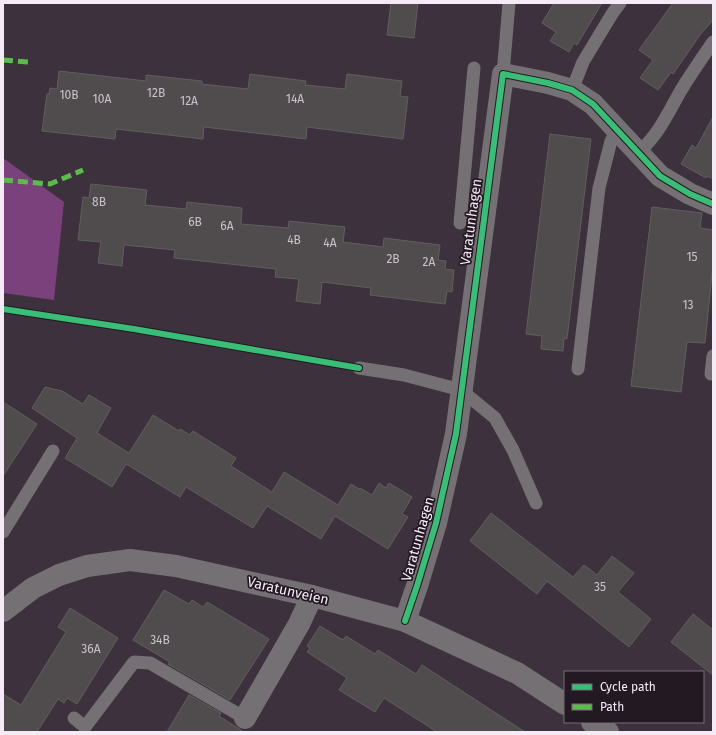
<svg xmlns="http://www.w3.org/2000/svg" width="716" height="735" viewBox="0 0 716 735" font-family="'Fira Sans',sans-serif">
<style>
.forest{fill:#7b417c}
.building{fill:#504c4e;stroke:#605f5e}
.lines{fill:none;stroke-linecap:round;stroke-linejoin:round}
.lane{stroke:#747074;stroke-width:13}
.street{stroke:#747074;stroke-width:22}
.quiet{stroke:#5cbc4b;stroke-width:5;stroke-dasharray:10 5;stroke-linecap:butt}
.cycleway-casing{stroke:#221922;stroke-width:8}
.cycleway{stroke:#3abd76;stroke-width:6}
.labels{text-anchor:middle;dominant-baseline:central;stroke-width:3.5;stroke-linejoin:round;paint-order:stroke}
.number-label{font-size:12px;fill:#ccc2cc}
.street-label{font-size:14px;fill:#f6eaf6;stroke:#221922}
</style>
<rect width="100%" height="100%" fill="#3c313c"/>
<path class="forest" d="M3,158L64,202L54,300L3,293Z"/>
<g class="building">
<path d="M391,3H418L414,38L387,35Z"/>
<path d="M554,3H602L577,45L574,43L569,52L550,41L556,32L542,23Z"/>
<path d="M673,3H713V20L700,35L673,74L671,72L658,90L640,78L653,60L639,50Z"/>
<path d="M59,71L146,81V75L202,81V84L248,89L250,74L306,81L305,85L345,89L347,74L402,81L400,96L408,97L403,139L307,127L306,139L204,127L203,139L116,129L115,139L42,131L47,94H49L50,88L57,89Z"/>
<path d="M713,117V179L707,176L706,178L681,164L692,145L696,148Z"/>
<path d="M550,134L591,139L567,339L564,338L563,351L541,349L542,336L526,334Z"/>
<path d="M91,184L147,190L145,205L186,209L187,202L242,208L241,224L288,228L289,221L345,227L343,242L383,247L384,238L440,245L438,260L446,261L445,269L454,270L452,292L447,291L445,304L370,295L371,288L322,282L320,304L296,301L299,279L275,277L276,269L174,258L175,250L124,245L122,266L98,263L101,242L78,240L83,197L89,198Z"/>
<path d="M652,207L702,213L700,228L713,230V264L705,343L687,342L681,392L631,386Z"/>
<path d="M45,387L62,391L83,404L89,395L111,408L97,433L129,453L153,415L179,431L180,429L190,435L193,431L236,458L231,466L272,492L284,472L338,505L351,484L359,489L360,488L372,495L379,483L386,488L389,483L412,497L402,514L408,517L388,549L335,516L321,539L267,506L253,528L186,487L180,497L126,464L112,487L65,458L77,438L32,408Z"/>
<path d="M3,402L37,424L3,476Z"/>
<path d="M491,513L573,577L584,565L597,575L612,556L634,573L618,592L651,619L629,647L547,581L537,594L470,541Z"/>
<path d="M164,590L189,604L192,600L203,607L207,602L269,639L230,700L168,664L170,662L133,640Z"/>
<path d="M70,608L118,638L77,704L67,698L64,703L58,699L37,732H3V694L21,705L66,632L58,627Z"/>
<path d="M693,614L713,630V675L671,642Z"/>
<path d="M320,626L343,640L346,636L375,654L378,650L416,674L422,665L525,732H437L384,698L375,712L339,690L347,678L307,652L310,648L307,646Z"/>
<path d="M189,695L221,713L219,716L244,732H167Z"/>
</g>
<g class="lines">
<g class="lane">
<path d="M503,74L509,3"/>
<path d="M572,90L583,62L612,14L620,3"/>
<path d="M638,153C659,134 667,115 680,92C690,75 702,58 713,42"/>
<path d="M460,223L474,68"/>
<path d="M359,368L404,375L461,390L495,418L513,450L536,503"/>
<path d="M578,369L599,188L611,141L617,131"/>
<path d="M711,374L713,356"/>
<path d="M3,532L53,451"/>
<path d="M74,718L85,727L134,662L150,663L245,718"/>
</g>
<g class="street">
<path d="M3,611L33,588L59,575L87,566L130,560L176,566L312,596L405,621L517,673L565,704"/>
<path d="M405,621L417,586L436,523L456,434L503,74L548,83L572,90L593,104L660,176L690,194L713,204"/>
<path d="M245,718L299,624L312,596"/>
<path d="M592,722L608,732"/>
</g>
<g class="quiet">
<path d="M3,60L28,62"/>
<path d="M3,180L50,184L83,170"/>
</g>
<defs>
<g id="cycleway">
<path d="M3,309L134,329L359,368"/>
<path d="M405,621L417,586L436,523L456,434L503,74L548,83L572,90L593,104L660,176L690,194L713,204"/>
</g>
</defs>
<use href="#cycleway" class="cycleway-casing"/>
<use href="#cycleway" class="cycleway"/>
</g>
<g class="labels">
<g class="number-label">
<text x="156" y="93">12B</text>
<text x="69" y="95">10B</text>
<text x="102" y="99">10A</text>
<text x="295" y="99">14A</text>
<text x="189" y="101">12A</text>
<text x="99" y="202">8B</text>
<text x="195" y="222">6B</text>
<text x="227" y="226">6A</text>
<text x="294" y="240">4B</text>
<text x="330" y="243">4A</text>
<text x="692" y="257">15</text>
<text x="393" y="259">2B</text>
<text x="429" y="262">2A</text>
<text x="688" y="305">13</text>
<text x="600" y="587">35</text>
<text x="160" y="640">34B</text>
<text x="91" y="649">36A</text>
</g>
<g class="street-label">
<text transform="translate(471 222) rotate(-82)">Varatunhagen</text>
<text transform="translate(418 539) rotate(-74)">Varatunhagen</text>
<text transform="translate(288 591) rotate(13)">Varatunveien</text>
</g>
</g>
<rect width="716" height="735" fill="none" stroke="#f6eaf6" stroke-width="8"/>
<rect x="564" y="671" width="140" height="52" fill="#221922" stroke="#776d77"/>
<rect x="572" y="684" width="20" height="6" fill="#3abd76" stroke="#776d77"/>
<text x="600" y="691" font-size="12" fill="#f6eaf6">Cycle path</text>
<rect x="572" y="704" width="20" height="6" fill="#5cbc4b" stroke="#776d77"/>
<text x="600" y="711" font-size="12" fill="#f6eaf6">Path</text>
</svg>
